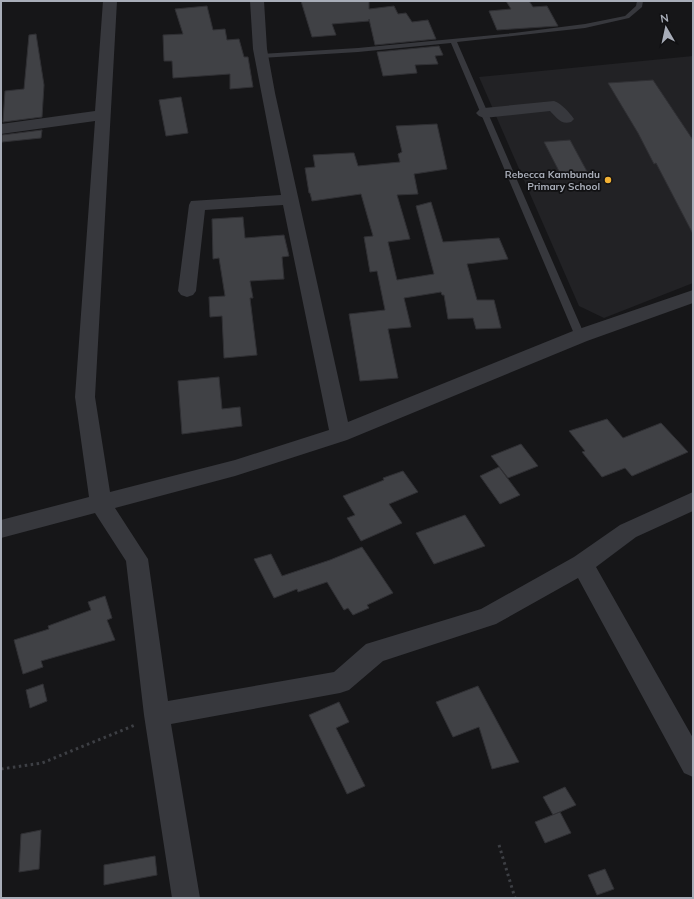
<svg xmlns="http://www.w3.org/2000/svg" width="694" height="899" viewBox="0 0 694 899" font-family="Mulish,sans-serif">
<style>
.built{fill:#222225}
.building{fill:#404145;stroke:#303034}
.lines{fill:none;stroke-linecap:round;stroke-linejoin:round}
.path{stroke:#3d3f44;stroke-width:3;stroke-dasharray:2.5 3.5;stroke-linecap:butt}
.lane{fill:#37383d;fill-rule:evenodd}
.street{fill:#37383d;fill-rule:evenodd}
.poi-dot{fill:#f2b134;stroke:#111113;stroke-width:1.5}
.labels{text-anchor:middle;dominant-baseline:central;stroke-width:3.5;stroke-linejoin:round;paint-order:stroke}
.far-poi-label{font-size:10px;font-weight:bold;fill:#a8adb8;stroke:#111113;text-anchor:end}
</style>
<rect width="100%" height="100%" fill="#161618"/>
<path class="built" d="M693,56V283L604,318L579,306L479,77Z"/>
<g class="building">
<path d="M301,1H369V9L394,6L398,14L406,13L412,22L428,20L436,39L375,45L369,19V21L332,24L336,35L312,37Z"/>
<path d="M506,1H529L533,7L547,6L558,26L497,30L489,11L511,9Z"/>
<path d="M207,6L213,30L225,29L227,40L239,39L244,57H248L253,87L230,89V74L173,78L172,61H164L163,35L183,34L175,9Z"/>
<path d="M36,34L44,85L42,117L3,122L5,91L24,89L29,35Z"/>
<path d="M439,46L443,55L435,56L438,64L415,65L417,73L383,76L377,52Z"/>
<path d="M653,80L693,140V234L656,163L654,164L638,133L608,83Z"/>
<path d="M181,97L188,133L166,136L159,100Z"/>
<path d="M437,124L447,169L414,174L418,194L397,195L410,239L388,242L397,280L434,274L416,206L431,202L443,242L499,238L508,259L467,264L477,300H494L501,328L476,329L473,318L448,319L444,295H442L441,292L404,298L411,327L388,329L398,378L360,381L349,314L385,310L377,271L370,272L364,237L373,236L361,194L312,201L310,193H309L305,168L315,167L313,155L350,153H354L358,166L400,162L398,154L402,152L396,126Z"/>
<path d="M42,130L41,138L2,142V135Z"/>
<path d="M570,140L590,177L563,179L544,142Z"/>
<path d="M243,217L245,238L284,235L289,256L282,257L284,279L250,281L253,298H250L257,355L224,358L222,316L210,317L209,297L225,296L219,258L213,259L212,219Z"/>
<path d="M219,377L222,409L240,407L242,426L182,434L178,381Z"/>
<path d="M607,419L623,438L661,423L688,452L632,476L625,468L602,477L582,452L585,451L569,431Z"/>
<path d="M521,444L538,466L508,478L491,456Z"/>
<path d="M499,467L520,495L500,504L480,476Z"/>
<path d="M403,471L418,492L389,504L402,523L361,541L347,518L355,515L343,496L384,480L383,478Z"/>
<path d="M465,515L485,546L434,564L416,533Z"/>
<path d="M362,547L393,593L367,605L369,608L353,615L348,608L344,610L327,582L298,592L297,589L274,598L254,559L271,554L282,576L330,560Z"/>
<path d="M105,596L112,618L107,620L115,640L41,661L43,667L23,674L14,640L49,629L48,626L91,610L88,602Z"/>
<path d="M43,684L47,701L30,708L26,690Z"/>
<path d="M478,686L519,762L492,769L479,727L453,737L436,702Z"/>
<path d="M339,702L349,722L336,728L365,786L347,794L309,715Z"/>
<path d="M565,787L576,805L553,815L543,797Z"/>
<path d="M560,812L571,833L545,843L535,822Z"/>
<path d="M41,830L39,869L19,872L21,834Z"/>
<path d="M155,856L157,875L104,885V865Z"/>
<path d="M605,869L614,889L597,895L588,875Z"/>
</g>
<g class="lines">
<g class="path">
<path d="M1,769L42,763L135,725"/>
<path d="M499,845L515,898"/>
</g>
<path class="lane" d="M637,1H643L642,7L629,18L585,28L457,42L585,336L580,339L575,336L451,43L358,52L261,58L258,56L261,54L358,48L514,33L585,24L625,16L636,6Z"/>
<g class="street">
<path d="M103,1H117L95,397L110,492L235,460L329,430L283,205L205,210L196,291L193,295L187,297L181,295L178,291L189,205L191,201L281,195L253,49L250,1H264L267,49L275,93L348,422L573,331L693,290V303L587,341L347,440L235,476L115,508L148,559L168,701L334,672L366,644L481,609L574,557L620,525L693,492V511L636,537L596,567L693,738V777L684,773L578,578L496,624L383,661L349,690L340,693L171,724L200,898H172L144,715L126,561L95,513L1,538V520L89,497L75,397L95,121L1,134V124L95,111Z"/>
<path d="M554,101C562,104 569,112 574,119L571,122C561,125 557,118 550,111L484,118L479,116L476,113L479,110L484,108Z"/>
</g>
</g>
<circle class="poi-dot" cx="608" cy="180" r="4"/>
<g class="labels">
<g class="far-poi-label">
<text x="600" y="174">Rebecca Kambundu<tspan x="600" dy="12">Primary School</tspan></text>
</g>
</g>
<rect width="694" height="899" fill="none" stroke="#a8adb8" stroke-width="4"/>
<g transform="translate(666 28) rotate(351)" stroke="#111113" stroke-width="3" paint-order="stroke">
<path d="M0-3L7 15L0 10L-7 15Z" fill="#a8adb8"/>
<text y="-6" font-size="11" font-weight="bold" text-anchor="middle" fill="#a8adb8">N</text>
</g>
</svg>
